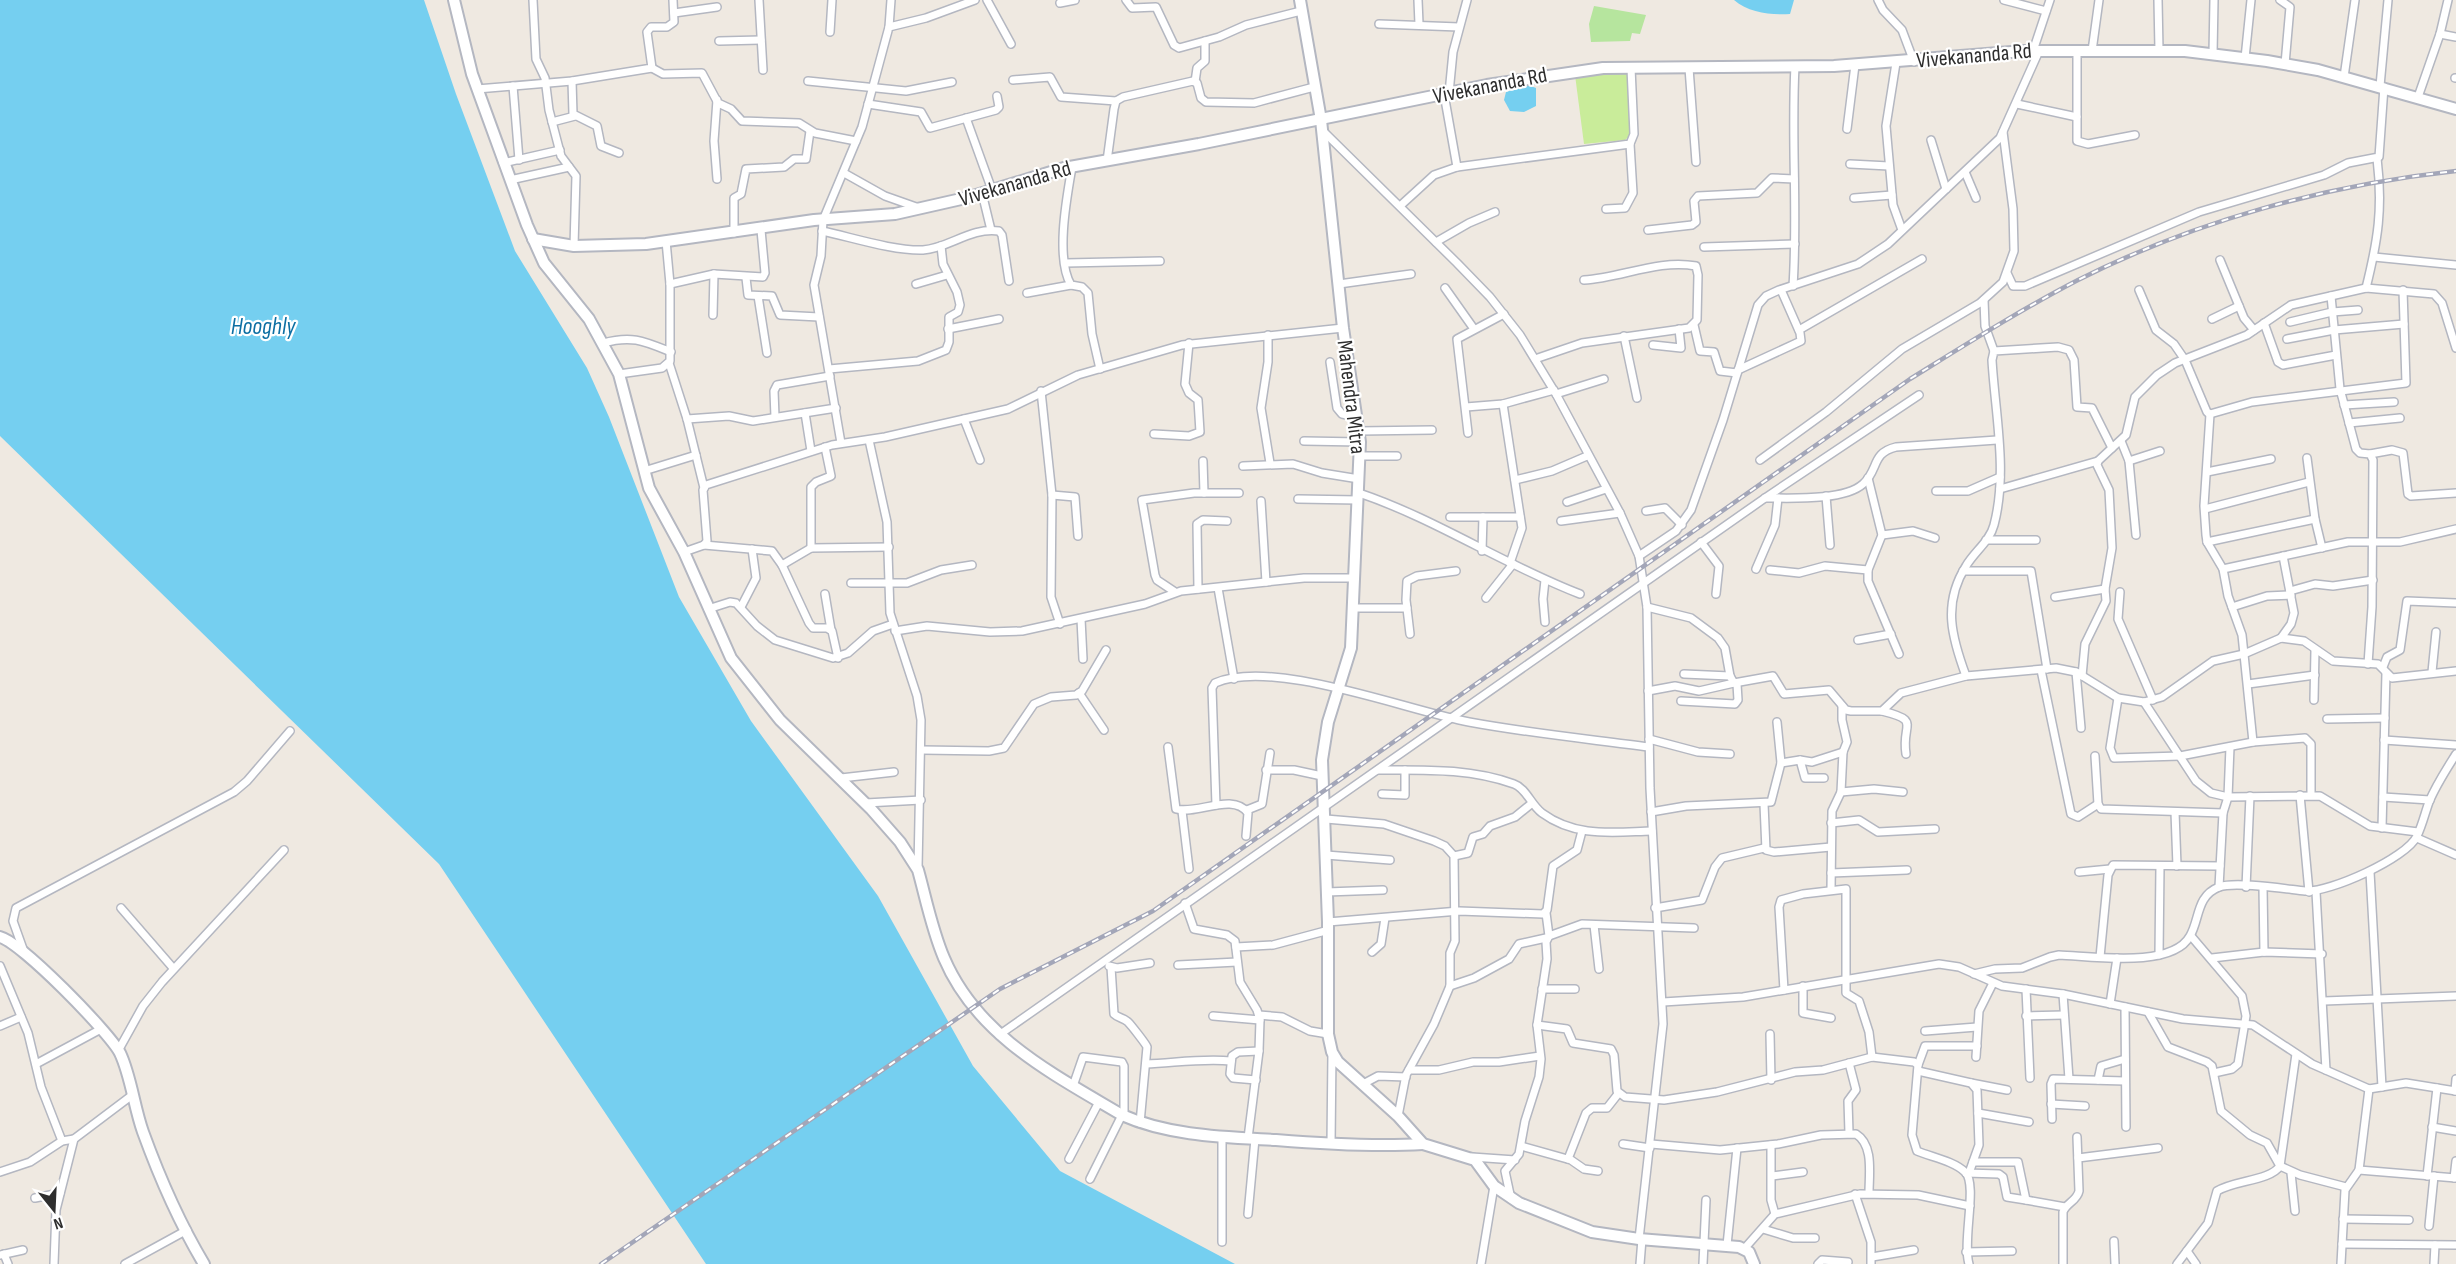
<svg xmlns="http://www.w3.org/2000/svg" width="2456" height="1264" viewBox="0 0 2456 1264" font-family="'Sofia Sans Condensed',sans-serif">
<style>
.green{fill:#b6e59e}
.pitch{fill:#c9ec9a}
.water{fill:#75cff0}
.lines{fill:none;stroke-linecap:round;stroke-linejoin:round}
.street-casing{stroke:#b4b7c1;stroke-width:10}
.secondary-casing{stroke:#b4b7c1;stroke-width:14}
.street{stroke:#fff;stroke-width:7}
.secondary{stroke:#fff;stroke-width:10}
.rail-casing{stroke:#a3a6b8;stroke-width:4.5}
.rail{stroke:#fff;stroke-width:2;stroke-dasharray:7;stroke-linecap:butt}
.labels{text-anchor:middle;dominant-baseline:central;stroke-width:4.5;stroke-linejoin:round;paint-order:stroke}
.street-label{font-size:22px;fill:#2e2e2e;stroke:#fff}
.water-label{font-size:24px;font-style:italic;fill:#0d6fa3;stroke:#fff}
</style>
<rect width="100%" height="100%" fill="#efe9e1"/>
<path class="green" d="M1594,6L1646,15L1640,34L1632,33L1630,41L1591,42L1589,24Z"/>
<path class="pitch" d="M1630,70L1633,133L1625,140L1584,144L1575,75Z"/>
<g class="water">
<path d="M0,0H424L456,94L515,251L587,368L609,417L679,597L751,721L878,896L973,1066L1060,1171L1235,1264H706L439,864L0,436Z"/>
<path d="M1734,0H1794L1790,14C1771,15 1749,13 1734,0Z"/>
<path d="M1528,85L1536,88V106L1524,112L1510,111L1504,100L1506,92Z"/>
</g>
<g class="lines">
<defs>
<g id="street">
<path d="M533,0L536,59L545,78L549,110L561,156L576,176L574,246"/>
<path d="M759,0L763,70"/>
<path d="M987,0L1011,44"/>
<path d="M1126,0L1132,8L1156,7L1174,45L1179,48L1219,37L1246,25L1301,11"/>
<path d="M1418,0L1419,24"/>
<path d="M1878,0L1883,10L1902,30L1914,62"/>
<path d="M2004,0L2046,11"/>
<path d="M2158,0L2159,50"/>
<path d="M2280,0L2290,7L2285,64"/>
<path d="M1060,3L1075,0"/>
<path d="M674,13L717,7"/>
<path d="M1379,24L1459,27"/>
<path d="M889,27L891,0"/>
<path d="M830,32L832,0"/>
<path d="M2440,34L2456,37"/>
<path d="M719,41L761,40"/>
<path d="M2033,51L2050,0"/>
<path d="M2077,51V141L2088,144L2135,135"/>
<path d="M2092,51L2099,0"/>
<path d="M2213,54L2214,0"/>
<path d="M2245,58L2251,0"/>
<path d="M1896,63L1886,126L1893,205L1902,230"/>
<path d="M652,68L663,74L702,73L718,103L731,109L742,121L799,123L815,133L856,141"/>
<path d="M1689,68L1696,162"/>
<path d="M2344,77L2355,0"/>
<path d="M2455,78H2456"/>
<path d="M1013,80L1050,77L1061,97L1116,101"/>
<path d="M572,81L573,114L597,126L601,146L619,153"/>
<path d="M808,81L906,91L952,82"/>
<path d="M1195,82L1197,68L1205,61V41"/>
<path d="M513,86L519,160"/>
<path d="M2380,86L2388,0"/>
<path d="M477,89L572,81L652,68L647,32L651,27H667L674,22L673,0"/>
<path d="M1449,93L1453,52L1467,0"/>
<path d="M1444,94L1457,167"/>
<path d="M2418,97L2440,34L2448,0"/>
<path d="M717,100L714,141L717,179"/>
<path d="M868,104L921,112L930,128L996,110L999,107L997,96"/>
<path d="M2017,104L2077,117"/>
<path d="M966,118L992,190"/>
<path d="M552,122L575,116"/>
<path d="M1847,129L1855,65"/>
<path d="M1322,130L1457,263L1490,297L1520,335L1556,394L1620,513L1639,556L1647,607L1650,788L1663,1024L1639,1239"/>
<path d="M1931,140L1946,189"/>
<path d="M1107,161L1114,109L1116,101L1123,97L1193,81L1197,83L1201,98L1206,102L1254,103L1314,87"/>
<path d="M503,163L560,150"/>
<path d="M1850,164L1889,166"/>
<path d="M1072,167C1067,196 1055,258 1071,285L1082,287L1088,293L1092,334L1100,369"/>
<path d="M1965,172L1976,198"/>
<path d="M844,173L885,196L919,208"/>
<path d="M510,180L569,167"/>
<path d="M982,193L991,230"/>
<path d="M1854,198L1892,195"/>
<path d="M1400,206L1434,175L1457,167L1630,144L1634,134L1631,68"/>
<path d="M1606,209L1625,208L1633,193L1630,144"/>
<path d="M1648,230L1692,225L1696,222L1694,201L1698,196L1757,193L1772,178L1794,179"/>
<path d="M822,231C851,237 893,251 923,250C950,248 970,227 999,231L1002,235L1009,281"/>
<path d="M734,233V198L741,194L746,169L784,167L794,159H806L810,131"/>
<path d="M1436,242L1469,223L1495,212"/>
<path d="M1704,247L1795,244"/>
<path d="M2374,257L2456,265"/>
<path d="M2220,260L2244,318L2254,330"/>
<path d="M1066,263L1160,261"/>
<path d="M2007,273L2013,286H2025L2199,212L2324,175L2348,163L2379,157L2384,87"/>
<path d="M746,278L748,295L772,296L780,315L819,317"/>
<path d="M670,284L714,274L763,277L765,273L761,230"/>
<path d="M916,284L947,275"/>
<path d="M1339,284L1411,274"/>
<path d="M1793,286C1798,213 1791,140 1795,66"/>
<path d="M1445,288L1474,329"/>
<path d="M2366,288C2378,240 2383,208 2377,158"/>
<path d="M2139,290L2156,330L2174,344L2185,360L2207,412L2210,414L2252,402L2406,383L2403,290"/>
<path d="M1027,293L1071,285"/>
<path d="M758,296L767,353"/>
<path d="M2331,296L2340,389L2356,449L2360,453L2370,454L2373,460L2372,607L2368,664"/>
<path d="M1984,300L1985,326L1994,351"/>
<path d="M713,315L714,274"/>
<path d="M2212,319L2239,306"/>
<path d="M2290,322L2332,312L2358,310"/>
<path d="M2264,323L2278,362L2283,365L2336,355"/>
<path d="M1694,325L1700,351L1714,352L1720,371L1737,373"/>
<path d="M948,329L999,319"/>
<path d="M1799,330L1922,259"/>
<path d="M1268,335V362L1261,408L1270,463"/>
<path d="M1624,336L1637,398"/>
<path d="M2287,339L2334,330L2404,324"/>
<path d="M603,343C632,335 644,341 671,352"/>
<path d="M1653,345L1681,348L1679,329"/>
<path d="M1535,359L1582,343L1689,328L1697,320L1698,275L1696,266C1658,259 1621,278 1584,280"/>
<path d="M1330,362L1337,408L1342,414L1357,417"/>
<path d="M669,363L687,419L704,488"/>
<path d="M829,369L918,361L946,350L949,342V317L958,312L960,305L957,292L943,264L941,246"/>
<path d="M1738,370L1801,341L1800,333L1781,290"/>
<path d="M619,374L662,368L670,361V284L666,241"/>
<path d="M1041,391L1052,495L1051,597L1060,624"/>
<path d="M1556,394L1604,379"/>
<path d="M1503,404L1522,528L1510,563"/>
<path d="M2344,405L2394,402"/>
<path d="M1466,407L1503,404L1554,390"/>
<path d="M805,413L811,451"/>
<path d="M2210,414L2204,506L2206,535L2207,542L2223,569L2228,596L2242,635L2253,742"/>
<path d="M775,417L774,391L777,385L830,376"/>
<path d="M687,419L729,416L753,421L836,408"/>
<path d="M964,419L980,460"/>
<path d="M2349,423L2400,418"/>
<path d="M1359,431L1432,430"/>
<path d="M1468,433L1457,339L1504,314"/>
<path d="M1154,434L1189,436L1200,432L1198,400L1189,393L1185,384L1189,343"/>
<path d="M869,440L887,522L890,613L917,696L921,720L918,868"/>
<path d="M1304,441L1360,442"/>
<path d="M2121,441L2129,461L2136,535"/>
<path d="M841,443L814,285L821,256L823,220L862,127L889,27L926,18L975,0"/>
<path d="M2370,454L2392,450L2403,453L2408,494L2411,496L2456,493"/>
<path d="M1360,456H1397"/>
<path d="M2307,458L2315,519L2322,548"/>
<path d="M1760,460L1826,412L1902,349L1980,303L2003,282L2014,251L2013,209L2003,132"/>
<path d="M1203,461L1204,493"/>
<path d="M2129,461L2160,451"/>
<path d="M1243,466L1293,464L1322,473L1359,479"/>
<path d="M644,471L696,455"/>
<path d="M2207,472L2271,459"/>
<path d="M1868,478L1882,535L1868,570V581L1899,654"/>
<path d="M1515,480L1552,471L1587,456"/>
<path d="M2000,489L2098,461"/>
<path d="M1936,491H1968L2000,477"/>
<path d="M1359,493C1436,519 1504,565 1580,594"/>
<path d="M1052,495L1075,497L1078,536"/>
<path d="M1826,496L1830,545"/>
<path d="M1765,498C1790,498 1844,501 1863,484C1879,470 1871,453 1896,447L1997,440"/>
<path d="M1298,499L1358,500"/>
<path d="M1261,501L1266,582"/>
<path d="M1567,502L1606,489"/>
<path d="M2205,509L2309,482"/>
<path d="M1646,511L1665,508L1682,525"/>
<path d="M1450,517H1520"/>
<path d="M1561,521L1620,513"/>
<path d="M1882,535L1913,531L1935,538"/>
<path d="M1986,540H2036"/>
<path d="M1701,542L1719,566L1716,594"/>
<path d="M2207,542L2315,519"/>
<path d="M704,545L772,551L782,565L809,623L813,628H827L832,631L838,658"/>
<path d="M811,548V487L816,482L831,476L825,447"/>
<path d="M1482,551L1483,517"/>
<path d="M684,552L704,545L707,541L703,490L706,485L832,445L885,437L1008,409L1078,375L1182,345L1343,328"/>
<path d="M1639,556L1676,531L1691,510L1723,420L1758,305L1766,296L1779,290L1858,264L1888,244L2000,138L2039,51"/>
<path d="M782,565L811,548L889,547"/>
<path d="M1756,569L1775,525L1778,498"/>
<path d="M2223,569L2348,542H2400L2456,529"/>
<path d="M1770,570L1799,573L1825,566L1868,570"/>
<path d="M1963,571H2031L2047,669"/>
<path d="M851,583H907L941,570L972,565"/>
<path d="M1218,588L1234,679"/>
<path d="M1198,589L1197,524L1203,520L1227,521"/>
<path d="M2290,591L2315,584L2333,586L2373,580"/>
<path d="M1175,592L1157,580L1155,575L1142,500L1194,493H1239"/>
<path d="M2120,592L2118,619L2153,700"/>
<path d="M825,594L831,630"/>
<path d="M2055,597L2105,589"/>
<path d="M1486,598L1513,564"/>
<path d="M741,607L756,578L752,549"/>
<path d="M1647,607L1691,618L1718,638L1725,648L1730,676L1734,683L1773,676L1784,694L1829,690L1846,710L1851,711H1882L1901,693L1966,676L2056,668L2076,672L2118,698L2144,702L2162,697L2213,661L2244,654L2281,638L2304,641L2333,661L2378,664L2392,678L2456,671"/>
<path d="M2232,607L2267,596L2291,595"/>
<path d="M1354,608H1407"/>
<path d="M708,609L730,602L736,603L757,626L775,640L833,658L848,653L873,631L893,624"/>
<path d="M1081,619L1083,659"/>
<path d="M1545,622L1543,599L1545,580"/>
<path d="M895,631L927,626L990,632L1022,631L1145,604L1181,591L1304,578H1354"/>
<path d="M1410,634L1406,600L1407,581L1417,576L1456,571"/>
<path d="M2281,638L2291,624L2294,613L2283,556"/>
<path d="M1858,640L1891,634"/>
<path d="M2383,667L2387,657L2400,650L2407,601L2456,603"/>
<path d="M2041,670L2071,814L2078,817L2098,804"/>
<path d="M2076,672L2081,728"/>
<path d="M2432,672L2436,632"/>
<path d="M1684,674L1730,676"/>
<path d="M1966,676C1952,638 1942,604 1966,566C1974,552 1990,541 1994,525C2008,472 1995,413 1992,360L1994,351L2058,347L2069,350L2074,360L2077,407L2092,408L2112,448"/>
<path d="M2082,676L2085,644L2106,601L2105,589L2112,548L2109,490L2097,465L2098,461L2126,435L2135,397L2157,375L2175,363L2247,335L2291,305L2366,288L2434,294L2442,303L2456,348"/>
<path d="M2248,684L2315,675"/>
<path d="M1648,691L1675,686L1699,691L1734,683"/>
<path d="M1079,693L1104,730"/>
<path d="M2118,698L2110,748L2114,758L2180,756L2253,742L2305,738L2311,744V795"/>
<path d="M2314,700L2315,650"/>
<path d="M1681,701L1735,704L1738,700L1737,684"/>
<path d="M2144,702L2196,781L2211,793L2228,797L2320,796L2370,826L2418,832"/>
<path d="M1882,711C1922,721 1901,723 1906,754"/>
<path d="M2327,719L2385,718"/>
<path d="M1649,739L1698,752L1730,754"/>
<path d="M2384,740L2456,745"/>
<path d="M1168,747L1176,809C1197,815 1233,792 1248,813L1246,836"/>
<path d="M922,750L989,751L1004,748L1034,704L1051,697L1076,695L1082,691L1106,650"/>
<path d="M2095,756L2098,804L2101,809L2223,813"/>
<path d="M1800,760L1805,778H1824"/>
<path d="M1781,763L1800,760L1812,762L1843,752"/>
<path d="M1266,770H1294L1322,776"/>
<path d="M1378,770C1424,770 1470,768 1514,784C1526,788 1531,805 1542,813C1576,838 1613,832 1652,831"/>
<path d="M841,778L894,772"/>
<path d="M1841,792L1874,789L1903,792"/>
<path d="M1382,794L1405,795V770"/>
<path d="M2300,795L2309,892"/>
<path d="M2383,797L2430,800"/>
<path d="M866,803L921,800"/>
<path d="M1764,804L1766,850L1774,852L1831,847"/>
<path d="M1216,805L1212,688L1215,683C1274,658 1405,710 1469,722C1528,733 1589,739 1649,747"/>
<path d="M1247,810L1262,804L1270,753"/>
<path d="M1182,811L1189,869"/>
<path d="M1651,812L1686,806L1771,802L1781,763L1777,722"/>
<path d="M2175,812L2177,866"/>
<path d="M1326,819L1384,824L1434,841L1445,846L1454,856L1455,941L1450,953V986L1434,1024L1406,1075L1398,1116"/>
<path d="M1831,823L1859,820L1878,832L1935,829"/>
<path d="M2382,828L2386,673"/>
<path d="M2417,838L2456,855"/>
<path d="M1326,855L1390,860"/>
<path d="M1454,856L1468,853L1473,837L1483,834L1490,826L1515,817L1531,804"/>
<path d="M2079,872L2110,869"/>
<path d="M2370,872L2382,1087"/>
<path d="M1831,873L1907,870"/>
<path d="M2219,887L2223,813L2228,797L2230,747"/>
<path d="M2246,887L2250,796"/>
<path d="M2263,887L2264,952"/>
<path d="M1831,890L1832,811L1841,792L1843,752L1847,742L1842,720V706"/>
<path d="M1326,892L1383,890"/>
<path d="M2316,892L2326,1070"/>
<path d="M1185,903L1194,929L1227,935L1235,941L1240,982L1257,1010L1260,1020L1259,1051L1248,1138"/>
<path d="M121,908L173,968"/>
<path d="M1655,908L1702,900L1715,867L1722,858L1764,848"/>
<path d="M1546,913L1549,936"/>
<path d="M1328,922L1459,911L1543,914L1547,910L1553,866L1577,850L1582,831"/>
<path d="M1594,925L1599,969"/>
<path d="M1694,928L1582,924L1549,936L1546,942L1547,959L1537,1025L1567,1029L1573,1043L1611,1049L1614,1055L1617,1091L1625,1097L1664,1100L1717,1092L1795,1072L1823,1070L1872,1057L1914,1062L1918,1065L1912,1135L1917,1151C1931,1157 1954,1161 1965,1172C1978,1184 1962,1241 1969,1264"/>
<path d="M2191,936L2242,996L2246,1016L2238,1064L2232,1069L2214,1073"/>
<path d="M1236,947L1273,945L1329,930"/>
<path d="M23,949L13,921L16,908L234,792L247,781L290,731"/>
<path d="M1372,952L1381,944L1385,918"/>
<path d="M2159,955L2160,866"/>
<path d="M2100,957L2108,875L2113,865L2220,866"/>
<path d="M2212,958L2264,952L2322,954"/>
<path d="M1178,965L1237,962"/>
<path d="M0,966L28,1033L41,1087L62,1141"/>
<path d="M1109,966L1117,968L1150,963"/>
<path d="M1111,967L1114,1014C1118,1018 1124,1018 1128,1022C1131,1025 1146,1044 1147,1047L1140,1123"/>
<path d="M1974,974L1995,969L2022,968L2050,957L2059,955C2091,956 2172,969 2190,936C2200,919 2196,896 2219,887C2235,881 2286,889 2305,891C2329,893 2407,858 2417,836C2422,826 2425,813 2429,802C2436,785 2446,770 2456,754"/>
<path d="M1450,986L1474,978L1509,959L1519,944L1546,938"/>
<path d="M1803,986V1013L1831,1018"/>
<path d="M1542,989H1575"/>
<path d="M2026,989L2030,1078"/>
<path d="M1784,990L1779,907L1781,900L1803,894L1846,889V993L1859,1001L1869,1032L1872,1057"/>
<path d="M2063,994L2069,1079"/>
<path d="M2324,1001L2456,996"/>
<path d="M1663,1002L1743,997L1939,964L1959,967L2002,986L2063,994L2183,1019L2253,1025L2312,1064L2369,1089L2406,1083L2456,1091"/>
<path d="M2110,1004L2117,958"/>
<path d="M2125,1007L2126,1127"/>
<path d="M2148,1012L2168,1047L2207,1062L2212,1066L2221,1111L2250,1135L2267,1143L2280,1166L2300,1175L2346,1187"/>
<path d="M1259,1015L1282,1017L1310,1031L1328,1034"/>
<path d="M1213,1016L1260,1020"/>
<path d="M2026,1016L2064,1015"/>
<path d="M0,1026L21,1017"/>
<path d="M1925,1031L1977,1027"/>
<path d="M1770,1034L1771,1080"/>
<path d="M999,1035L1765,498L1919,395"/>
<path d="M118,1051L143,1006L162,982L284,850"/>
<path d="M1976,1057L1979,1011L1993,983"/>
<path d="M1849,1063L1856,1090L1848,1101L1849,1133"/>
<path d="M36,1064L101,1029"/>
<path d="M1146,1064C1174,1063 1203,1058 1231,1061"/>
<path d="M1918,1065L1925,1046H1977"/>
<path d="M1409,1070H1439L1473,1062H1499L1540,1056"/>
<path d="M1918,1071L1971,1083L1977,1090L1979,1145L1969,1173"/>
<path d="M1256,1080L1233,1078L1230,1074L1232,1056L1238,1052L1259,1051"/>
<path d="M2098,1080L2101,1066L2125,1059"/>
<path d="M1971,1083L2007,1090"/>
<path d="M1363,1084L1378,1076L1406,1077"/>
<path d="M1073,1086L1083,1057L1122,1062L1124,1066V1116"/>
<path d="M2455,1091L2456,1079"/>
<path d="M2051,1104L2085,1106"/>
<path d="M1978,1113L2029,1122"/>
<path d="M2052,1119L2051,1084L2053,1079L2125,1081"/>
<path d="M2432,1127L2456,1131"/>
<path d="M1331,1144L1332,1052"/>
<path d="M1623,1144L1650,1148"/>
<path d="M1651,1144L1720,1150L1778,1144L1821,1135L1856,1134C1874,1145 1869,1174 1869,1193"/>
<path d="M1771,1145V1200L1775,1214"/>
<path d="M1521,1146L1571,1160L1584,1169L1598,1171"/>
<path d="M1472,1157L1515,1160"/>
<path d="M2078,1158L2158,1148"/>
<path d="M1069,1159L1099,1102"/>
<path d="M1568,1159L1586,1113L1592,1108H1607L1618,1094"/>
<path d="M1973,1162H2018L2026,1200L2065,1207"/>
<path d="M2359,1170L2456,1178"/>
<path d="M0,1172L30,1162L62,1141L74,1139"/>
<path d="M1966,1173L1999,1174L2003,1177L2007,1197L2026,1200"/>
<path d="M2291,1173L2295,1211"/>
<path d="M1772,1176L1803,1172"/>
<path d="M2427,1176L2437,1088"/>
<path d="M2454,1178L2456,1161"/>
<path d="M1090,1179L1122,1115"/>
<path d="M1855,1194L1871,1242V1264"/>
<path d="M35,1198L60,1193"/>
<path d="M1511,1199L1505,1171L1519,1154L1525,1121L1539,1077L1541,1059L1537,1025"/>
<path d="M1248,1214L1255,1139"/>
<path d="M2343,1219L2409,1220"/>
<path d="M2429,1226L2434,1176"/>
<path d="M1763,1229L1793,1238H1815"/>
<path d="M2114,1241L2115,1264"/>
<path d="M1222,1242V1136"/>
<path d="M2342,1244L2456,1245"/>
<path d="M1727,1245L1737,1148"/>
<path d="M1744,1249L1775,1214L1860,1194L1918,1195L1970,1206"/>
<path d="M2187,1251L2196,1264"/>
<path d="M1966,1252L2012,1251"/>
<path d="M4,1254L8,1264"/>
<path d="M0,1255L23,1250"/>
<path d="M1872,1257L1914,1250"/>
<path d="M54,1264L56,1210L74,1139L131,1096"/>
<path d="M125,1264L187,1230"/>
<path d="M1481,1264L1494,1186"/>
<path d="M1640,1264L1642,1239"/>
<path d="M1703,1264L1706,1200"/>
<path d="M1818,1264L1822,1260L1848,1262"/>
<path d="M2063,1264V1212C2066,1203 2077,1201 2079,1191L2077,1137"/>
<path d="M2177,1264L2208,1223L2217,1191C2234,1180 2270,1181 2280,1166L2296,1054"/>
<path d="M2341,1264L2345,1190L2359,1170L2369,1089"/>
<path d="M2434,1264L2435,1245"/>
</g>
<g id="secondary">
<path d="M454,0L472,74L527,225L544,263L589,319L619,374L649,488L684,552L731,658L780,720L871,809L900,842L918,870C926,899 932,930 944,958C977,1036 1053,1074 1122,1115C1169,1136 1225,1137 1276,1140C1325,1144 1374,1147 1423,1144"/>
<path d="M1300,0L1321,120L1343,328L1360,442L1351,648L1328,722L1322,760L1328,922V1034L1332,1052L1338,1062L1398,1116L1423,1144L1475,1160L1494,1186L1519,1203L1592,1232L1639,1239L1739,1247L1749,1252L1754,1264"/>
<path d="M533,239L574,246L646,244L814,220L895,214L970,197L1064,168L1199,144L1487,85L1603,68L1834,66L2024,51H2185L2267,61L2318,70L2456,109"/>
<path d="M0,937C21,942 109,1032 120,1053C131,1076 134,1107 143,1132C159,1176 180,1224 204,1264"/>
</g>
</defs>
<use href="#street" class="street-casing"/>
<use href="#secondary" class="secondary-casing"/>
<use href="#street" class="street"/>
<use href="#secondary" class="secondary"/>
<defs>
<path id="rail" d="M601,1264L1000,989L1153,911L1910,379C1965,345 2020,310 2078,280C2195,221 2326,185 2456,171"/>
</defs>
<use href="#rail" class="rail-casing"/>
<use href="#rail" class="rail"/>
</g>
<g class="labels">
<g class="street-label">
<text transform="translate(1974 56) rotate(-5)">Vivekananda Rd</text>
<text transform="translate(1490 86) rotate(-11)">Vivekananda Rd</text>
<text transform="translate(1015 184) rotate(-16)">Vivekananda Rd</text>
<text transform="translate(1351 397) rotate(83)">Mahendra Mitra</text>
</g>
<g class="water-label">
<text x="263" y="326">Hooghly</text>
</g>
</g>
<g transform="translate(54 1210) rotate(162)" stroke="#ffffff" stroke-width="4.5" paint-order="stroke">
<path d="M0-4.5L10 22L0 15L-10 22Z" fill="#2e2e2e"/>
<text y="-9" font-size="16" font-weight="bold" text-anchor="middle" fill="#2e2e2e">N</text>
</g>
</svg>
